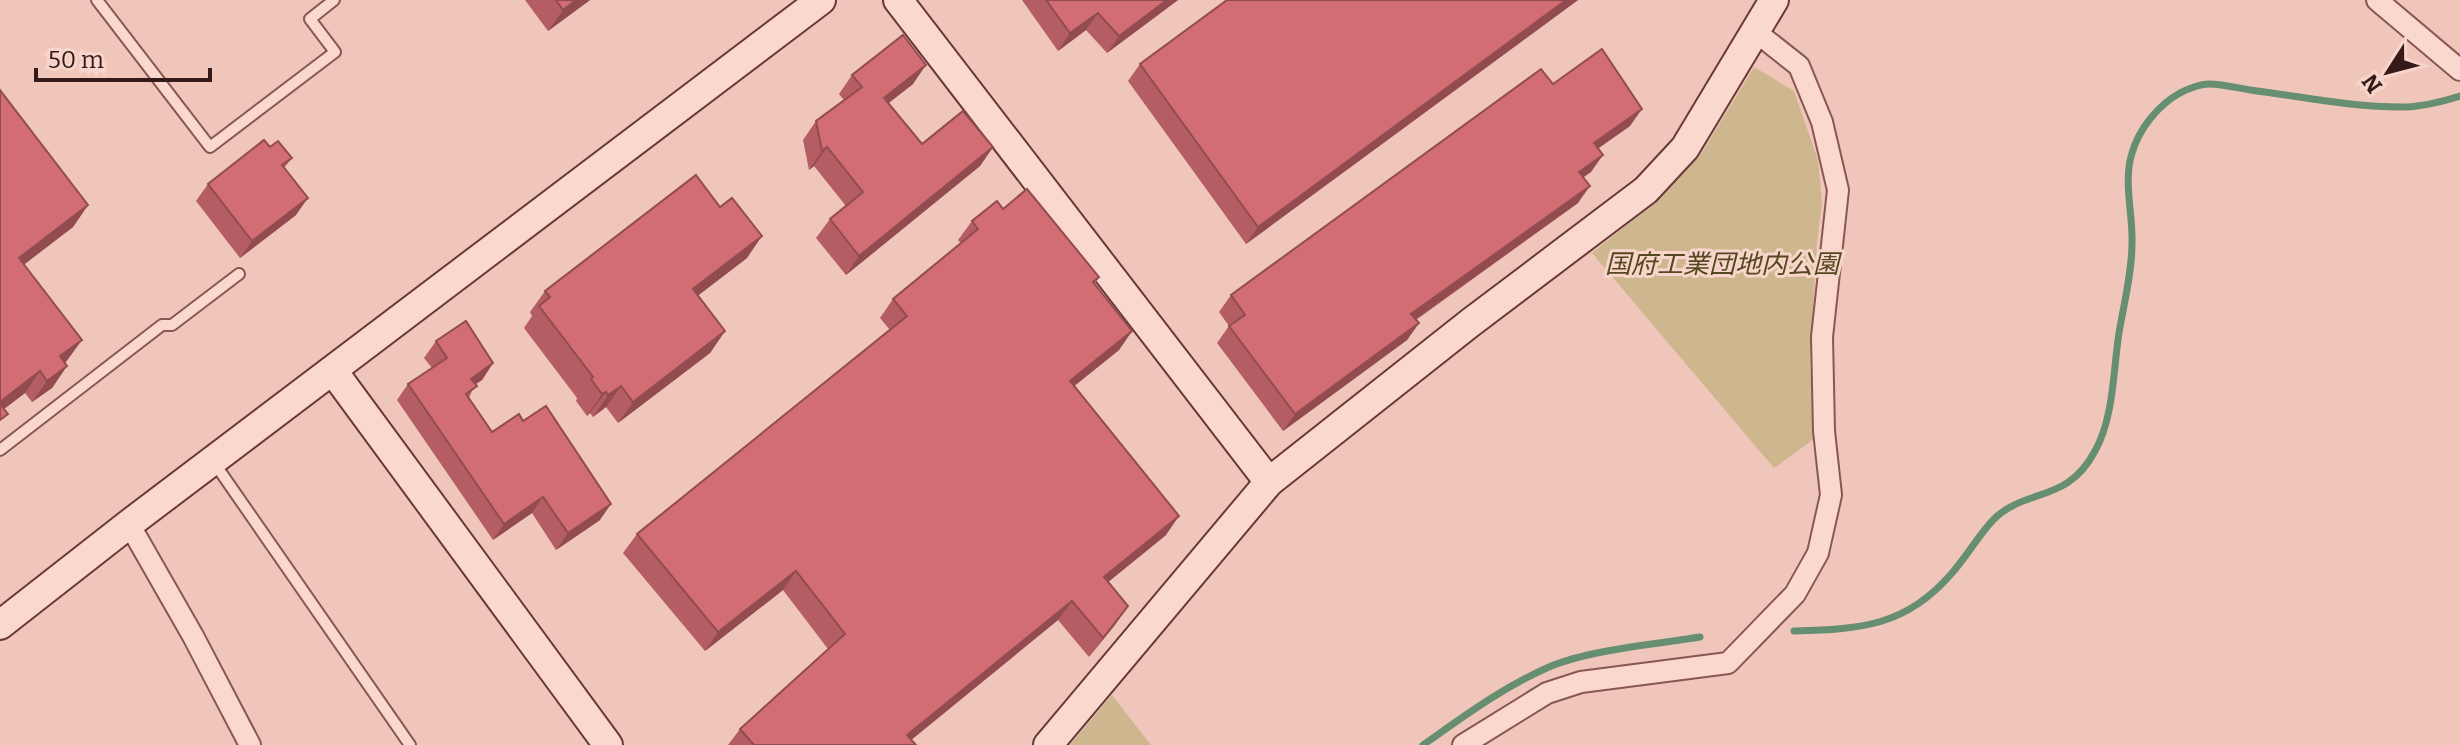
<svg xmlns="http://www.w3.org/2000/svg" width="2460" height="745" viewBox="0 0 2460 745" font-family="Bitter,'Noto Sans JP',serif">
<style>
.green{fill:#ceb78e}
.lines{fill:none;stroke-linecap:round;stroke-linejoin:round}
.stream{stroke:#668e71;stroke-width:7}
.lane-casing{stroke:#885754;stroke-width:14}
.street-casing{stroke:#885754;stroke-width:24}
.secondary-casing{stroke:#693837;stroke-width:32}
.lane{stroke:#fbd8cd;stroke-width:10}
.street{stroke:#fbd8cd;stroke-width:20}
.secondary{stroke:#fbd8cd;stroke-width:28}
.wall{fill:#b45e63}
.shaded-wall{fill:#924c50}
.building{fill:#d16d73;stroke:#924c50;stroke-width:2}
.labels{text-anchor:middle;dominant-baseline:central;stroke-width:6;stroke-linejoin:round;paint-order:stroke}
.park-label{font-size:26px;font-style:italic;fill:#53481f;stroke:#f7d5ca}
</style>
<rect width="100%" height="100%" fill="#f0c6ba"/>
<g class="green">
<path d="M1754,67L1794,91L1818,160L1822,202L1817,242L1810,365L1814,439L1774,468L1592,253L1657,200L1701,154Z"/>
<path d="M1112,695L1151,745H1070Z"/>
</g>
<g class="lines">
<g class="stream">
<path d="M1794,631C1860,629 1906,627 1952,573C1967,556 1978,536 1993,520C2026,487 2067,504 2095,451C2114,417 2113,371 2119,333C2124,303 2132,273 2132,243C2133,214 2123,181 2132,153C2139,129 2158,105 2180,93C2187,89 2201,84 2209,84C2224,84 2241,89 2257,91C2304,97 2353,107 2401,107C2421,107 2441,102 2460,96"/>
<path d="M1423,745C1463,717 1503,687 1549,667C1588,650 1656,644 1700,637"/>
</g>
<defs>
<g id="lane">
<path d="M97,0L210,147L335,52L310,19L334,0"/>
<path d="M0,450L162,325H172L239,274"/>
<path d="M213,461L410,745"/>
</g>
<g id="street">
<path d="M2377,0L2460,70"/>
<path d="M129,524L193,636L250,745"/>
<path d="M1463,745L1547,693L1581,682L1728,663L1795,594L1818,553L1831,495L1824,431L1822,337L1838,190L1822,122L1799,66L1756,32"/>
</g>
<g id="secondary">
<path d="M898,0L1269,482"/>
<path d="M333,371L608,745"/>
<path d="M0,625L129,524L821,0"/>
<path d="M1048,745L1269,482L1470,323L1646,190L1685,148L1774,0"/>
</g>
</defs>
<use href="#lane" class="lane-casing"/>
<use href="#street" class="street-casing"/>
<use href="#secondary" class="secondary-casing"/>
<use href="#lane" class="lane"/>
<use href="#street" class="street"/>
<use href="#secondary" class="secondary"/>
</g>
<g class="wall">
<path d="M525,0H590L548,31Z"/>
<path d="M1022,0H1178L1107,53L1086,30L1058,51Z"/>
<path d="M1578,0L1246,244L1128,81L1140,64Z"/>
<path d="M852,75L913,84L888,103L922,144L993,147L980,166L846,275L816,238L830,219L846,206L814,166L809,170L803,140L816,121L844,100L839,94Z"/>
<path d="M0,90L88,205L73,227L24,264L66,362L65,363L67,366L52,388L32,402L25,393L4,409Z"/>
<path d="M1630,126L1598,148L1591,172L1583,177L1578,203L1416,320L1419,323L1407,340L1283,431L1217,343L1229,326L1219,312L1231,295Z"/>
<path d="M270,147L292,158L284,168L296,215L240,258L196,201L208,184Z"/>
<path d="M1003,209L1099,277L1095,284L1132,331L1119,350L1074,386L1166,535L1108,582L1128,606L1089,657L1058,620L911,740L916,745H728L740,729L828,649L783,590L705,651L623,553L637,534L890,330L880,318L893,299L961,243L958,240L972,221Z"/>
<path d="M747,258L698,295L725,331L710,353L618,423L606,407L593,417L590,413L587,416L576,401L577,398L524,328L532,316L530,312L545,291Z"/>
<path d="M436,341L493,363L482,380L475,384L469,398L492,432L600,520L556,550L532,513L493,540L397,400L408,384L432,368L424,358Z"/>
</g>
<g class="shaded-wall">
<path d="M576,0H590L548,31L563,10Z"/>
<path d="M1167,0H1178L1107,53L1119,36Z"/>
<path d="M1566,0H1578L1246,244L1258,227Z"/>
<path d="M1098,13L1086,30L1058,51L1070,33Z"/>
<path d="M926,65L913,84L871,117L884,98Z"/>
<path d="M1642,109L1630,126L1582,160L1594,143Z"/>
<path d="M827,147L814,166L809,170L822,151Z"/>
<path d="M993,147L980,166L846,275L859,256Z"/>
<path d="M1603,155L1591,172L1567,189L1579,172Z"/>
<path d="M1590,186L1578,203L1399,331L1411,314Z"/>
<path d="M308,198L296,215L240,258L252,241Z"/>
<path d="M88,205L73,227L4,280L19,258Z"/>
<path d="M762,236L747,258L678,311L693,289Z"/>
<path d="M1419,323L1407,340L1283,431L1295,414Z"/>
<path d="M725,331L710,353L618,423L633,402Z"/>
<path d="M1132,331L1119,350L1057,400L1070,381Z"/>
<path d="M82,340L66,362L45,378L60,356Z"/>
<path d="M493,363L482,380L460,395L471,379Z"/>
<path d="M67,366L52,388L32,402L47,381Z"/>
<path d="M40,371L25,393L0,412V402Z"/>
<path d="M621,386L606,407L593,417L608,395Z"/>
<path d="M606,392L590,413L587,416L602,394Z"/>
<path d="M543,497L532,513L493,540L504,524Z"/>
<path d="M611,504L600,520L556,550L568,533Z"/>
<path d="M1179,516L1166,535L1091,596L1104,577Z"/>
<path d="M796,571L783,590L705,651L718,632Z"/>
<path d="M1072,601L1058,620L905,745L907,735Z"/>
<path d="M1128,606L1115,625L1089,657L1103,638Z"/>
</g>
<g class="building">
<path d="M556,0H576L563,10Z"/>
<path d="M1046,0H1167L1119,36L1098,13L1070,33Z"/>
<path d="M1227,0H1566L1258,227L1140,64Z"/>
<path d="M903,35L926,65L884,98L922,144L963,111L993,147L859,256L830,219L863,192L827,147L822,151L816,121L862,87L852,75Z"/>
<path d="M1602,49L1642,109L1594,143L1603,155L1579,172L1590,186L1411,314L1419,323L1295,414L1229,326L1245,315L1231,295L1541,69L1553,84Z"/>
<path d="M0,90L88,205L19,258L82,340L60,356L67,366L47,381L40,371L0,402Z"/>
<path d="M264,140L270,147L278,141L292,158L282,165L308,198L252,241L208,184Z"/>
<path d="M696,175L720,207L732,198L762,236L693,289L725,331L633,402L621,386L608,395L606,392L602,394L591,379L593,377L539,306L550,297L545,291Z"/>
<path d="M1027,189L1099,277L1093,282L1132,331L1070,381L1179,516L1104,577L1128,606L1103,638L1072,601L907,735L916,745H754L740,729L845,634L796,571L718,632L637,534L907,316L893,299L978,229L972,221L997,201L1003,209Z"/>
<path d="M466,321L493,363L471,379L477,386L466,394L492,432L519,414L523,421L546,406L611,504L568,533L543,497L504,524L408,384L447,358L436,341Z"/>
<path d="M0,404L8,414L0,420Z"/>
</g>
<g class="labels">
<g class="park-label">
<text x="1722" y="264">国府工業団地内公園</text>
</g>
</g>
<g transform="translate(2388 72) rotate(234)" stroke="#f7d5ca" stroke-width="6" paint-order="stroke">
<path d="M0-6L14 30L0 20L-14 30Z" fill="#361a1a"/>
<text y="-12" font-size="22" font-weight="bold" text-anchor="middle" fill="#361a1a">N</text>
</g>
<path d="M36 68v12h174v-12" fill="none" stroke="#361a1a" stroke-width="4"/>
<text x="48" y="68" font-size="24" fill="#361a1a" stroke="#f7d5ca" stroke-width="6" paint-order="stroke">50 m</text>
</svg>
